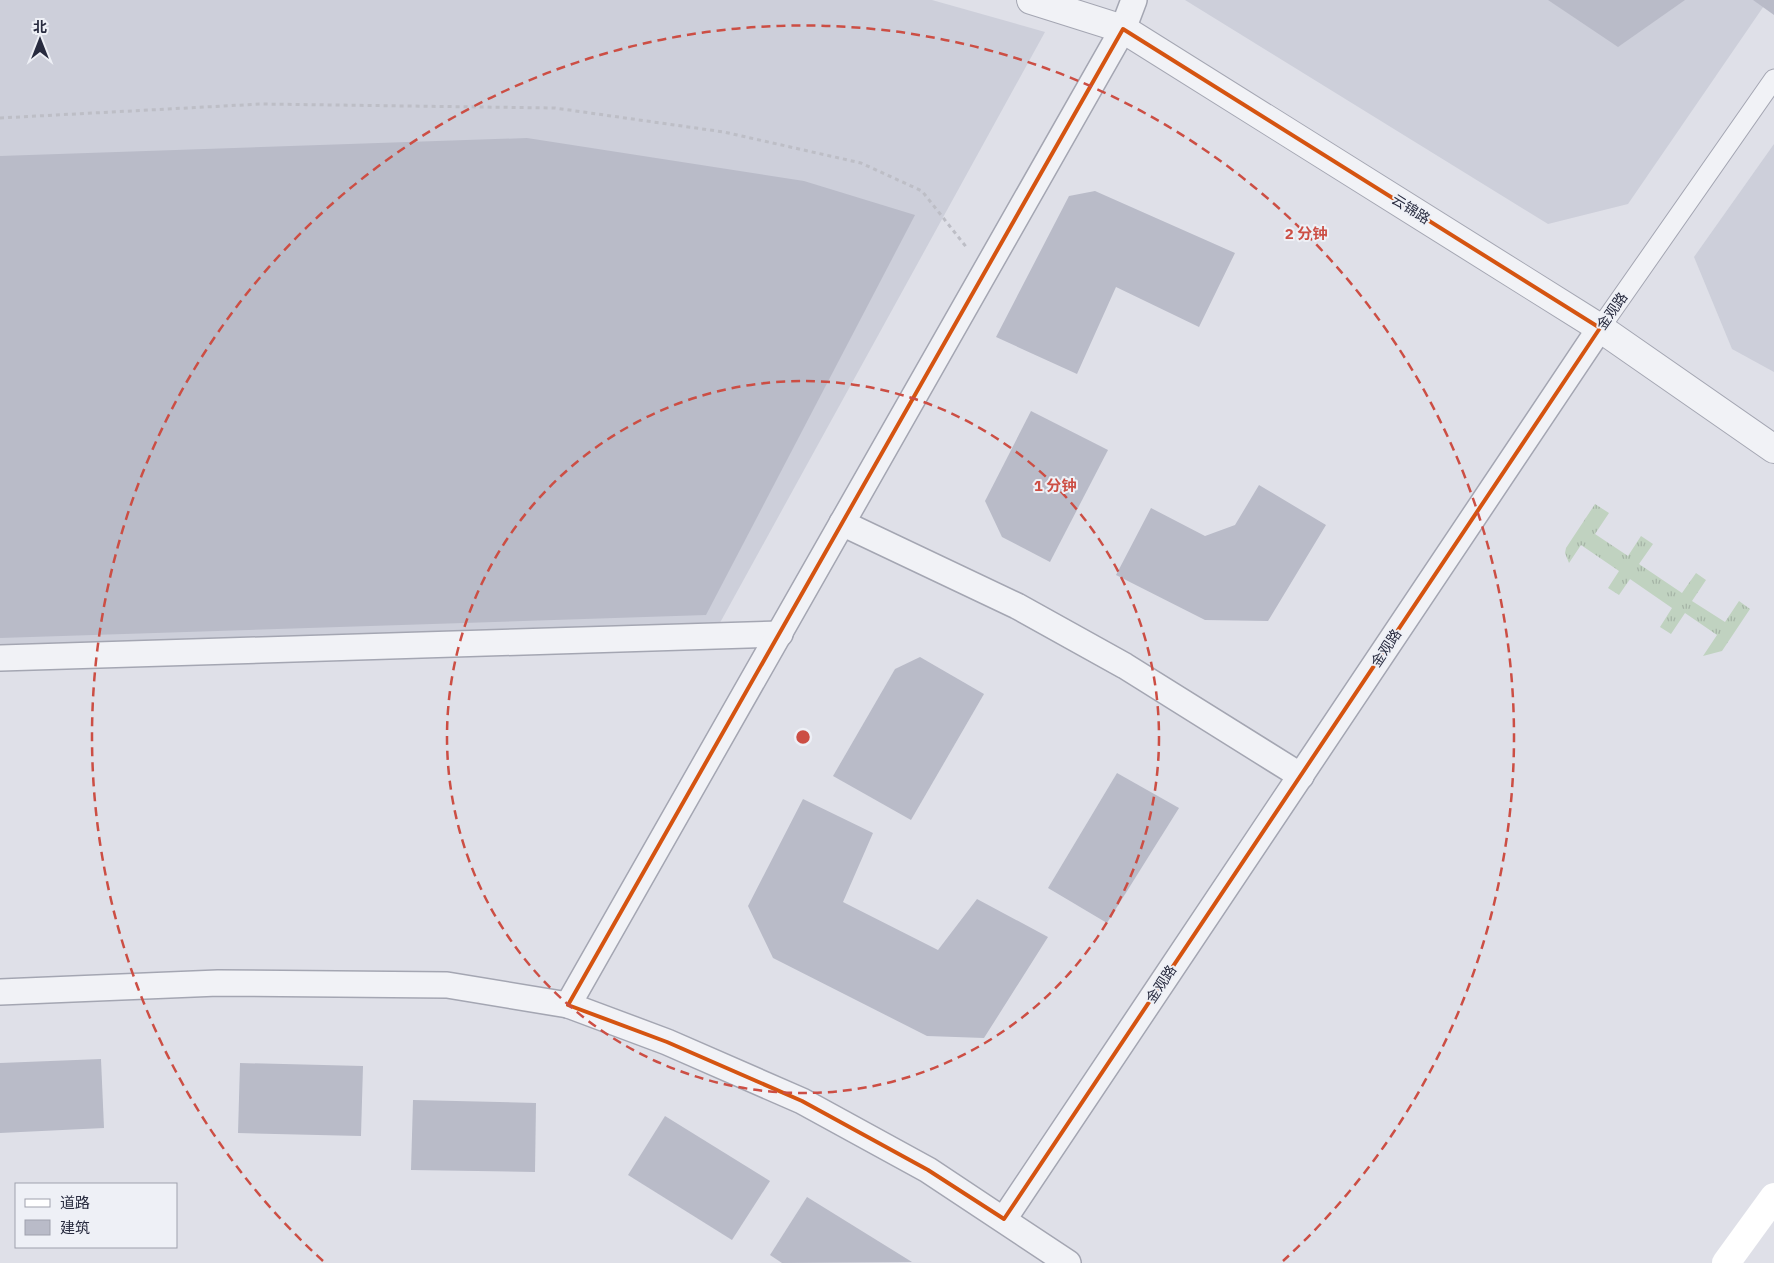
<svg xmlns="http://www.w3.org/2000/svg" width="1774" height="1263" viewBox="0 0 1774 1263" font-family="'IBM Plex Sans','Noto Sans SC',sans-serif">
<style>
.built{fill:#cdcfda}
.grass{fill:url(#grass-tufts)}
.building{fill:#b9bbc8}
.lines{fill:none;stroke-linecap:round;stroke-linejoin:round}
.pedestrian-casing{stroke:#a4a6b2;stroke-width:21}
.minor-casing{stroke:#a4a6b2;stroke-width:28}
.tertiary-casing{stroke:#a4a6b2;stroke-width:30}
.path{stroke:#bdbec6;stroke-width:3;stroke-dasharray:4 4;stroke-linecap:butt}
.pedestrian{stroke:#f1f2f6;stroke-width:19}
.minor{stroke:#f1f2f6;stroke-width:25}
.tertiary{stroke:#f1f2f6;stroke-width:28}
.secondary{stroke:#fff;stroke-width:28}
.marked{fill:none;stroke:#d55411;stroke-width:4;stroke-linejoin:round}
.ring{fill:none;stroke:#cc4e44;stroke-width:2.5;stroke-dasharray:9 6}
.labels{text-anchor:middle;dominant-baseline:central;stroke-width:4;stroke-linejoin:round;paint-order:stroke}
.street-label{font-size:14px;fill:#282b3f;stroke:#eef0f6}
.centre{fill:#cc4e44;stroke:#eef0f6;stroke-width:2.5}
.ring-label{font-size:15px;text-anchor:middle;font-weight:bold;fill:#cc4e44;stroke:#eef0f6;stroke-width:4;stroke-linejoin:round;paint-order:stroke}
</style>
<defs>
<pattern id="grass-tufts" width="24" height="20" patternUnits="userSpaceOnUse" patternTransform="scale(1.25)"><rect width="24" height="20" fill="#c0d2c0"/><path d="M3 7l-1-3M5 7V3M7 7l1-3M15 17l-1-3M17 17v-4M19 17l1-3" fill="none" stroke="#a5b4a6"/></pattern>
</defs>
<rect width="100%" height="100%" fill="#dfe0e8"/>
<g class="built">
<path d="M0,0H932L1045,32L716,630L0,650Z"/>
<path d="M1185,0H1768L1628,204L1548,224Z"/>
<path d="M1774,144V372L1732,349L1694,257Z"/>
</g>
<path class="grass" d="M1595,504L1609,513L1595,534L1628,556L1641,536L1653,544L1639,564L1682,593L1696,573L1706,580L1692,601L1725,622L1739,601L1750,609L1722,651L1703,656L1717,635L1685,613L1671,634L1660,627L1672,608L1630,579L1619,595L1608,588L1619,571L1581,545L1569,563L1565,553L1566,548Z"/>
<g class="building">
<path d="M1548,0H1685L1618,47Z"/>
<path d="M1753,0H1774V15Z"/>
<path d="M527,138L804,181L915,215L706,615L0,638V156Z"/>
<path d="M1095,191L1235,253L1199,327L1116,287L1077,374L996,337L1069,196Z"/>
<path d="M1031,411L1108,450L1050,562L1002,537L985,501Z"/>
<path d="M1259,485L1326,525L1268,621L1205,620L1116,575L1151,508L1205,536L1235,525Z"/>
<path d="M920,657L984,694L911,820L833,776L895,669Z"/>
<path d="M1117,773L1179,808L1107,923L1048,888Z"/>
<path d="M803,799L873,833L843,902L938,950L977,899L1048,937L984,1038L927,1036L773,958L748,906Z"/>
<path d="M101,1059L104,1128L0,1133V1063Z"/>
<path d="M240,1063L363,1066L361,1136L238,1133Z"/>
<path d="M413,1100L536,1103L535,1172L411,1170Z"/>
<path d="M665,1116L770,1181L732,1240L628,1175Z"/>
<path d="M807,1197L912,1262L782,1263L770,1255Z"/>
</g>
<g class="lines">
<defs>
<path id="pedestrian" d="M1600,328L1774,79"/>
<g id="minor">
<path d="M842,523L1017,606L1125,666L1301,776"/>
<path d="M0,658L780,634"/>
<path d="M0,992L218,983L447,985L568,1005L667,1042L802,1101L928,1170L1068,1263"/>
<path d="M568,1005L1123,29L1134,0"/>
<path d="M1004,1219L1600,328"/>
</g>
<path id="tertiary" d="M1031,0L1123,29L1600,328L1774,449"/>
</defs>
<use href="#pedestrian" class="pedestrian-casing"/>
<use href="#minor" class="minor-casing"/>
<use href="#tertiary" class="tertiary-casing"/>
<path class="path" d="M0,118L261,104L555,108L724,132L861,163L922,191L967,248"/>
<use href="#pedestrian" class="pedestrian"/>
<use href="#minor" class="minor"/>
<use href="#tertiary" class="tertiary"/>
<path class="secondary" d="M1726,1263L1774,1197"/>
</g>
<path class="marked" d="M1123,29L1600,328L1004,1219L928,1170L802,1101L667,1042L568,1005Z"/>
<g class="ring">
<circle cx="803" cy="737" r="356"/>
<path d="M323 1261A711 711 0 1 1 1283 1261"/>
</g>
<g class="labels">
<g class="street-label">
<text transform="translate(1411 209) rotate(32)">云锦路</text>
<text transform="translate(1612 311) rotate(-55)">金观路</text>
<text transform="translate(1386 648) rotate(-56)">金观路</text>
<text transform="translate(1161 984) rotate(-56)">金观路</text>
</g>
</g>
<circle cx="803" cy="737" r="8" class="centre"/>
<g class="ring-label">
<text x="1306" y="239">2 分钟</text>
<text x="1055" y="491">1 分钟</text>
</g>
<rect x="15" y="1183" width="162" height="65" fill="#eef0f6" stroke="#9fa1ad"/>
<rect x="25" y="1199" width="25" height="8" fill="#ffffff" stroke="#9fa1ad"/>
<text x="60" y="1208" font-size="15" fill="#282b3f">道路</text>
<rect x="25" y="1220" width="25" height="15" fill="#b9bbc8" stroke="#9fa1ad"/>
<text x="60" y="1233" font-size="15" fill="#282b3f">建筑</text>
<g transform="translate(40 40)" stroke="#eef0f6" stroke-width="4" paint-order="stroke">
<path d="M0-4L9 19L0 12L-9 19Z" fill="#282b3f"/>
<text y="-8" font-size="14" font-weight="bold" text-anchor="middle" fill="#282b3f">北</text>
</g>
</svg>
